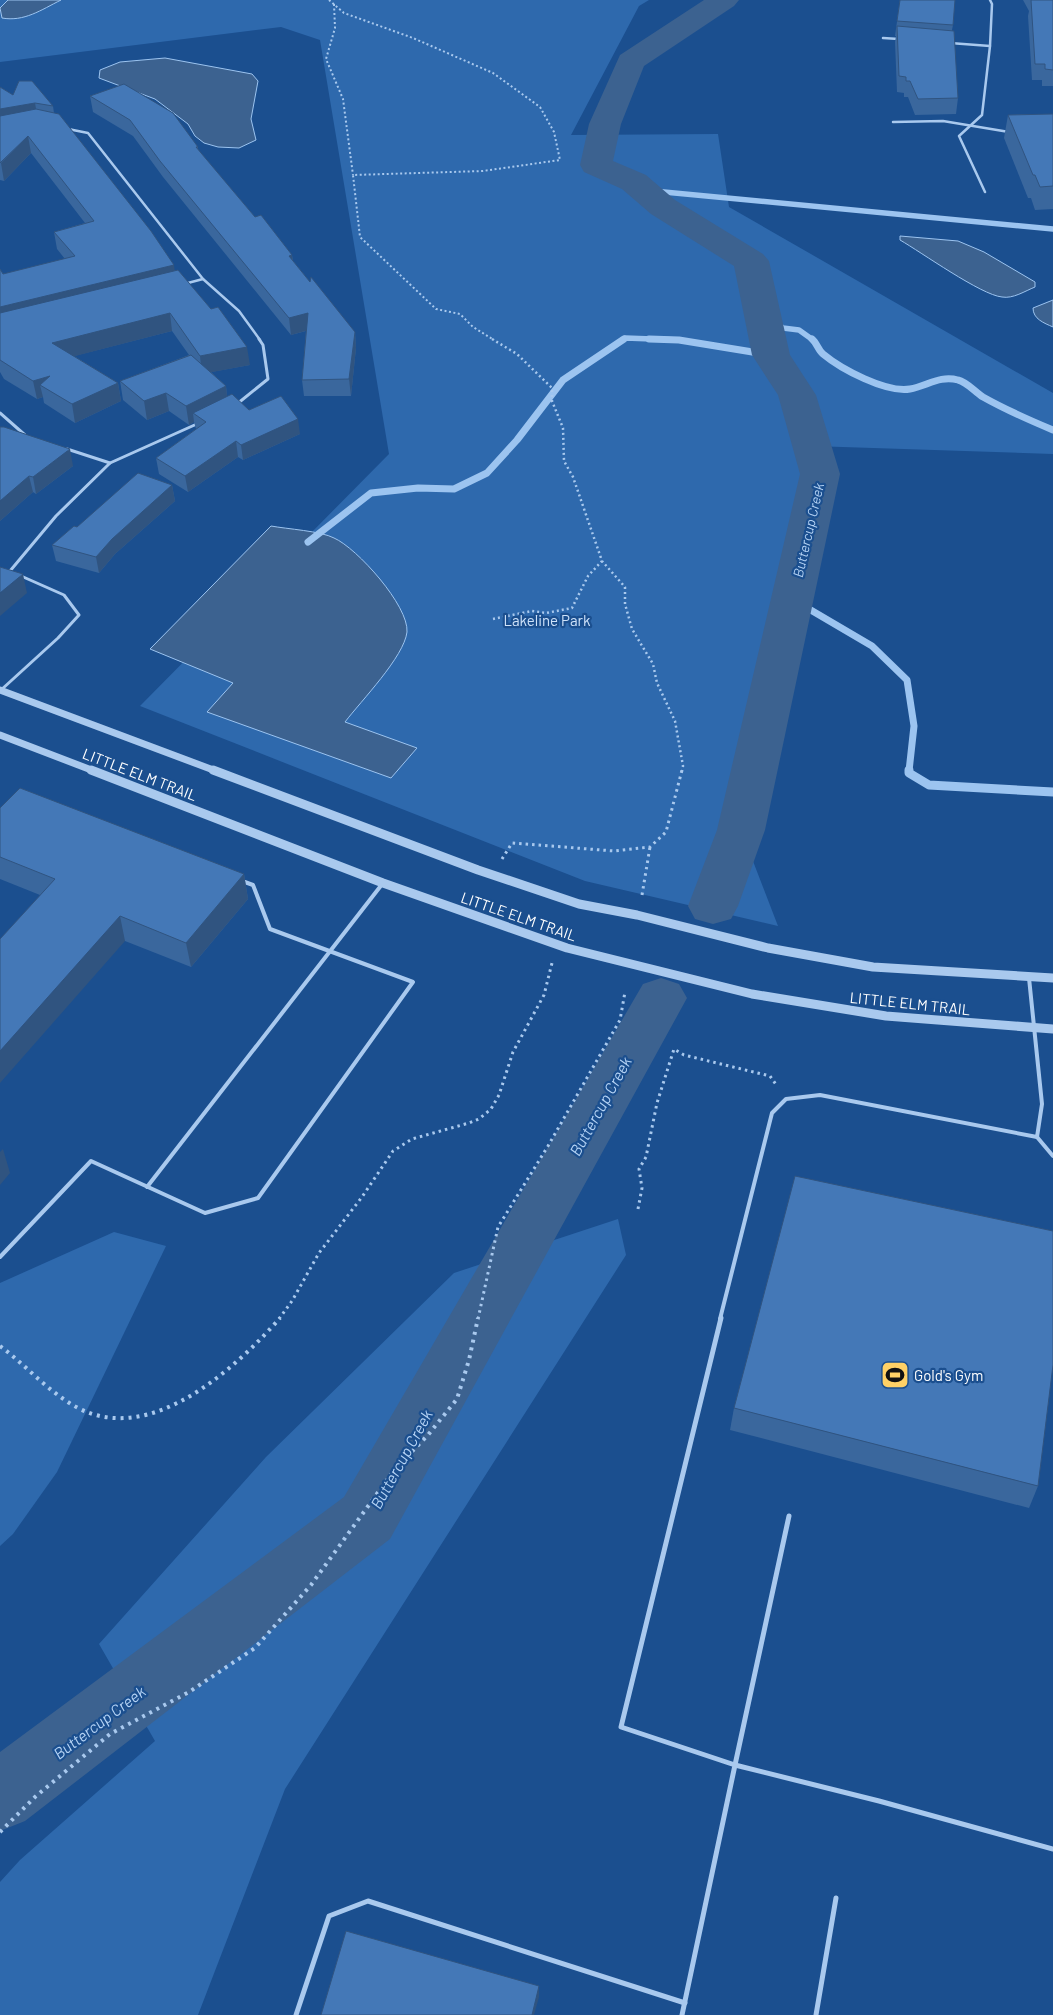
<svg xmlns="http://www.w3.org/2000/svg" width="1053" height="2015" viewBox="0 0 1053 2015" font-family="Barlow,sans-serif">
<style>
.green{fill:#2e69ad}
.water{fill:#3c6290;stroke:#9cc4f0}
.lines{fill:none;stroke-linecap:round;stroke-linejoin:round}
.stream-far2{stroke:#9cc4f0;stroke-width:5.5}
.stream-far1{stroke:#9cc4f0;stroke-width:7}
.stream{stroke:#9cc4f0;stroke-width:9}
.river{fill:#3c6290;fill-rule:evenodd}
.path-far3{stroke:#a9c9ee;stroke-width:2;stroke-dasharray:2 2.5;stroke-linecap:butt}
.path-far2{stroke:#a9c9ee;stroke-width:2.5;stroke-dasharray:2 3;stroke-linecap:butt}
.path-far1{stroke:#a9c9ee;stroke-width:3;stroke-dasharray:2.5 4;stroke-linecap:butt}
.path{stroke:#a9c9ee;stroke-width:4;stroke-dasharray:3 5;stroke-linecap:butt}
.service-far3{stroke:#a9c9ee;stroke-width:2.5}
.service-far2{stroke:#a9c9ee;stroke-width:3}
.service-far1{stroke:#a9c9ee;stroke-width:4}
.service{stroke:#a9c9ee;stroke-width:5}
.tertiary-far1{stroke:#a9c9ee;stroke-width:7}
.tertiary{stroke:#a9c9ee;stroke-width:9}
.wall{fill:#3a679d}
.shaded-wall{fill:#305480}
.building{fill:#4478b7;stroke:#305480}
.labels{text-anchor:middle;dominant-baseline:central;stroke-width:4.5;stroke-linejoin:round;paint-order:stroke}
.far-water-label{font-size:14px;font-style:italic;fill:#b5d3f5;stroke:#1b4f8f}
.park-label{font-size:15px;fill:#cfe3fa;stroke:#1b4f8f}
.street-label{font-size:15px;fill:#fff;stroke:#1b4f8f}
.poi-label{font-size:15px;fill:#fff;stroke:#1b4f8f;text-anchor:start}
.water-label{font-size:16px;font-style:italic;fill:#b5d3f5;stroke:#1b4f8f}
</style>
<rect width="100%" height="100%" fill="#1b4f8f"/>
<g class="green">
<path d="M0,0H649L639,6L571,135L718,134L729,207L1053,393V454L812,446L741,830L778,926L585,881L140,706L389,454L320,40L281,27L0,62Z"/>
<path d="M618,1219L626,1255L285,1789L198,2015H0V1882L20,1860L155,1741L99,1644L266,1457L454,1273Z"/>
<path d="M114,1232L166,1246L57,1472L13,1534L0,1546V1283Z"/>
</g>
<g class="water">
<path d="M8,0H61C41,10 24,22 2,18L0,8Z"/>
<path d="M165,58L252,74L258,81L251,119L256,140L239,148L218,147L204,143L195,136L188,124L155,99L99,78L100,70L120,62Z"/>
<path d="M900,236L958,241L984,252L1035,282V287C1025,291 1013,299 1002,297C981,295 921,252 900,240Z"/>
<path d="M1053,300V327C1044,323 1033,319 1033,308Z"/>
<path d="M271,526C287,529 321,531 334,538C357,548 409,606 407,632C404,657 361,701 345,722L417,748L391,778L207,712L233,683L150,649Z"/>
</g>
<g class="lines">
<g class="stream-far2">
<path d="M643,190L1053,229"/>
<path d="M762,312L783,328L799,330L813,340"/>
<path d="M622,340L625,338L680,340"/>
</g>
<g class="stream-far1">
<path d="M649,339L679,340L771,355"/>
<path d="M812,339C817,343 818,350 823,354C841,369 886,393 910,389C927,386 940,375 958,380C967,382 975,392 983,397C1006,410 1029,420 1053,430"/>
<path d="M308,542L371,493L418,488L454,489L487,473L517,440L563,380L624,339"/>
<path d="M792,599L872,646L907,680L914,726L909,771"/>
</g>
<path class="stream" d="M909,770V773L929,785L1053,792"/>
<g class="river">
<path d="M704,0H739L734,6L644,66L621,124L613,161L646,175L675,200L763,254L769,261L790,355L816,395L840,474L765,830L738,906L731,919L713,924L695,919L688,906L717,830L800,474L778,395L752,355L734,266L651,214L622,189L584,172L580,165L589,124L620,55Z"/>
<path d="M661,978L679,984L687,998L390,1539L25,1821L0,1831V1752L344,1497L643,984Z"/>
</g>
<g class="path-far3">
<path d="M329,0L344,13L413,38L493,73L540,107L554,132L560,160L483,171L353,175L360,237L436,309L460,314L473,327L494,340"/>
<path d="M334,4L335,28L326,59L343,99L353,175"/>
</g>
<g class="path-far2">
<path d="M492,339L517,354L552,388V401L563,428L564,461L573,477L602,561L625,587V604L632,629L653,664L657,683L675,721L683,766L682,771"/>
<path d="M493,619L532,611L546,613L572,608L588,576L602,561"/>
</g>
<g class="path-far1">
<path d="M502,859L512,843L614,851L650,847L666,832L682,770"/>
<path d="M642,895L650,847"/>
<path d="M638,1209L642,1188L639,1169L646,1157L657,1103L674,1049L684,1055L770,1076L777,1086"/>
<path d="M279,1319L292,1301L319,1253L362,1197L393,1151L412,1139L469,1123L479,1119L491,1109L499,1095L513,1052L544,995L552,963"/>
<path d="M478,1319L498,1227L548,1146L620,1020L625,992"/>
</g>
<g class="path">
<path d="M0,1346C27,1366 48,1392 78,1408C151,1446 235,1369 280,1318"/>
<path d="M0,1832L35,1797L110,1734L189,1692L255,1648L311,1585L395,1469L428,1435L457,1399L469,1360L478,1318"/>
</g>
<g class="service-far3">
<path d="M883,38L899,39"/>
<path d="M950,43L990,46"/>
<path d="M893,122L943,121L1009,132"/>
<path d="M68,129L88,133L203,279L184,284"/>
<path d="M985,192L959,136L982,115L990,46L992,4L990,0"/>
<path d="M203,279L239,311L260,340"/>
</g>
<g class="service-far2">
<path d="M237,404L268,379L263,345L259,339"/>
<path d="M0,413L25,435"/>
<path d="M67,449L110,463"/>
<path d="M10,571L56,516L110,463L199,423"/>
<path d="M1,690L58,638L79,615L64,595L21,576"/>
</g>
<g class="service-far1">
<path d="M1037,1137L1053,1156"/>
<path d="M147,1187L383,883"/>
<path d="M0,1257L91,1161L205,1213L258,1198L413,982L270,929L253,885L242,881"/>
<path d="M720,1319L772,1113L786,1099L820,1095L1037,1137L1042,1104L1029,978"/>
</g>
<g class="service">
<path d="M789,1516L735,1765L879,1801L1053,1849"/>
<path d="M296,2015L329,1916L368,1901L685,2003"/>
<path d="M682,2015L735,1765L621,1727L721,1318"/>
<path d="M816,2015L836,1898"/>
</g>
<g class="tertiary-far1">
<path d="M0,690L216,771"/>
<path d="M0,735L94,771"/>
</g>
<g class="tertiary">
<path d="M91,770L383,883L567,948L752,994L886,1016L1053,1029"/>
<path d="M213,770L478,870L579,904L637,915L768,948L873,967L1053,978"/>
</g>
</g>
<g class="wall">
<path d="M900,0L953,25L952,30L958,98L956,114L915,115L908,97H904V93L897,92L895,42L896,36H895Z"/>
<path d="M1023,0H1053V86H1042V80H1032L1028,16L1029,11Z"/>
<path d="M0,87L13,95L53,106L54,113L175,271L250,365L211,372L226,386L227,396L249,410L300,434L243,460L238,457L188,492L159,474L156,458L196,429L194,422L189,425L169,411L147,420L123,400L120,381L189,355L172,331L74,356L118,383L121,401L75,423L44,403L43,397L37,399L4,379L0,372V269L3,274L65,259L57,249L54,232L85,223L31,153L4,181L0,180Z"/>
<path d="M90,96L198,147V150L255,217L292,255L293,261L310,282L355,332L356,348L351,396H304L302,380L306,331L291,335L163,177L133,136L93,112Z"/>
<path d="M1053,114V209L1035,210L1031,198H1028L1004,138L1008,115Z"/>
<path d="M0,427L73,466L36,494L33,492L0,521Z"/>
<path d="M172,485L175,501L115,554L99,573L56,561L52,545L77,527Z"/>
<path d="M0,808L244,874L248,899L191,967L125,941L40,895L0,879Z"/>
<path d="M734,1408L1038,1486L1029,1508L730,1430Z"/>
</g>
<g class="shaded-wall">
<path d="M35,103L38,120L0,127V109Z"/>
<path d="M28,136L31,153L4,181L1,163Z"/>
<path d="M292,255L294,271L289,256Z"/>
<path d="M174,265L176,282L0,326V307Z"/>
<path d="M170,313L172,331L56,361L52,343Z"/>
<path d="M308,313L309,330L291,335L289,318Z"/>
<path d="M355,332L356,348L351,396L349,379Z"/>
<path d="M247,347L250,365L202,374L200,356Z"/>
<path d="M50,376L40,385L43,397L37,399L33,381Z"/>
<path d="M118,383L121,401L75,423L72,404Z"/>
<path d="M226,386L228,405L193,413L194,422L189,425L186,406Z"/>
<path d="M166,393L169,411L147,420L144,401Z"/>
<path d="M298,419L300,434L243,460L241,445Z"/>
<path d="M236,441L238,457L188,492L185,476Z"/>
<path d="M70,449L73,466L36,494L33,477Z"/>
<path d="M29,476L33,492L0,521V501Z"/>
<path d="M172,485L175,501L115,554L99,573L96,557L112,539Z"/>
<path d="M23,574L27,593L0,616V593Z"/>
<path d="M244,874L248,899L191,967L186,943Z"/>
<path d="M120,916L125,941L0,1083V1051Z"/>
<path d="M3,1149L10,1173L0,1185V1152Z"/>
<path d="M539,1986V1997L534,2015H532Z"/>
</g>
<g class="building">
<path d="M900,0H955L953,25L897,21Z"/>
<path d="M1031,0H1053V70L1045,69V64H1035Z"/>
<path d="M897,26L954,31L958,98L918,99L910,81H906V77L899,76Z"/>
<path d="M19,81H32L53,106L35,103L0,109V87L13,95Z"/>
<path d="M124,84L173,113L198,147H196L255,217L261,215L292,255L289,256L310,282L311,277L355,332L349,379L302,380L308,313L289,318L160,161L130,120L90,96Z"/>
<path d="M36,109L59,114L151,231L174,265L0,307V269L3,274L75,256L54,232L94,221L28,136L0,163V116Z"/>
<path d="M1053,114V186L1040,187L1035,175H1033L1008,115Z"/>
<path d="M178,270L211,309L218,307L247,347L200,356L170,313L52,343L118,383L72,404L40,385L50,376L33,381L0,360V313Z"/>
<path d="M191,355L226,386L186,406L166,393L144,401L120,381Z"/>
<path d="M232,394L249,410L281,396L298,419L241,445L236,441L185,476L156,458L206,422L193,413Z"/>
<path d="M0,427H4L70,449L33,477L29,476L0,501Z"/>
<path d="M138,473L172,485L112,539L96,557L52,545L74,526L77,527Z"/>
<path d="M0,567L23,574L0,593Z"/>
<path d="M20,788L244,874L186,943L120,916L0,1051V939L55,879L0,857V808Z"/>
<path d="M795,1176L1053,1231V1365L1038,1486L734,1408Z"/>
<path d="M346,1931L539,1986L532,2015H321Z"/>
</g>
<defs>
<symbol id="stadium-square" viewBox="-11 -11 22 22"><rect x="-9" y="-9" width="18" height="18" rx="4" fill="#ffd166" stroke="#1b4f8f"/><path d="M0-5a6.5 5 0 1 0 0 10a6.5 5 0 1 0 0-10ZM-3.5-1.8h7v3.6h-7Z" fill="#111"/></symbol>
</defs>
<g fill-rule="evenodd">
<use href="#stadium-square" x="879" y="1359" width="32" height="32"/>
</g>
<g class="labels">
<g class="far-water-label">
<text transform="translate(808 530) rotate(-77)">Buttercup Creek</text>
</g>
<g class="park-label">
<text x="547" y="620">Lakeline Park</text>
</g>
<g class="street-label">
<text transform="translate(140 774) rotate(21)">LITTLE ELM TRAIL</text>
<text transform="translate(519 916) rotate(19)">LITTLE ELM TRAIL</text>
<text transform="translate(910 1003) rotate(6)">LITTLE ELM TRAIL</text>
</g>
<g class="poi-label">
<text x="914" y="1375">Gold's Gym</text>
</g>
<g class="water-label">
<text transform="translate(600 1106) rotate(-61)">Buttercup Creek</text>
<text transform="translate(401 1459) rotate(-61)">Buttercup Creek</text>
<text transform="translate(99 1722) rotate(-37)">Buttercup Creek</text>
</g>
</g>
</svg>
